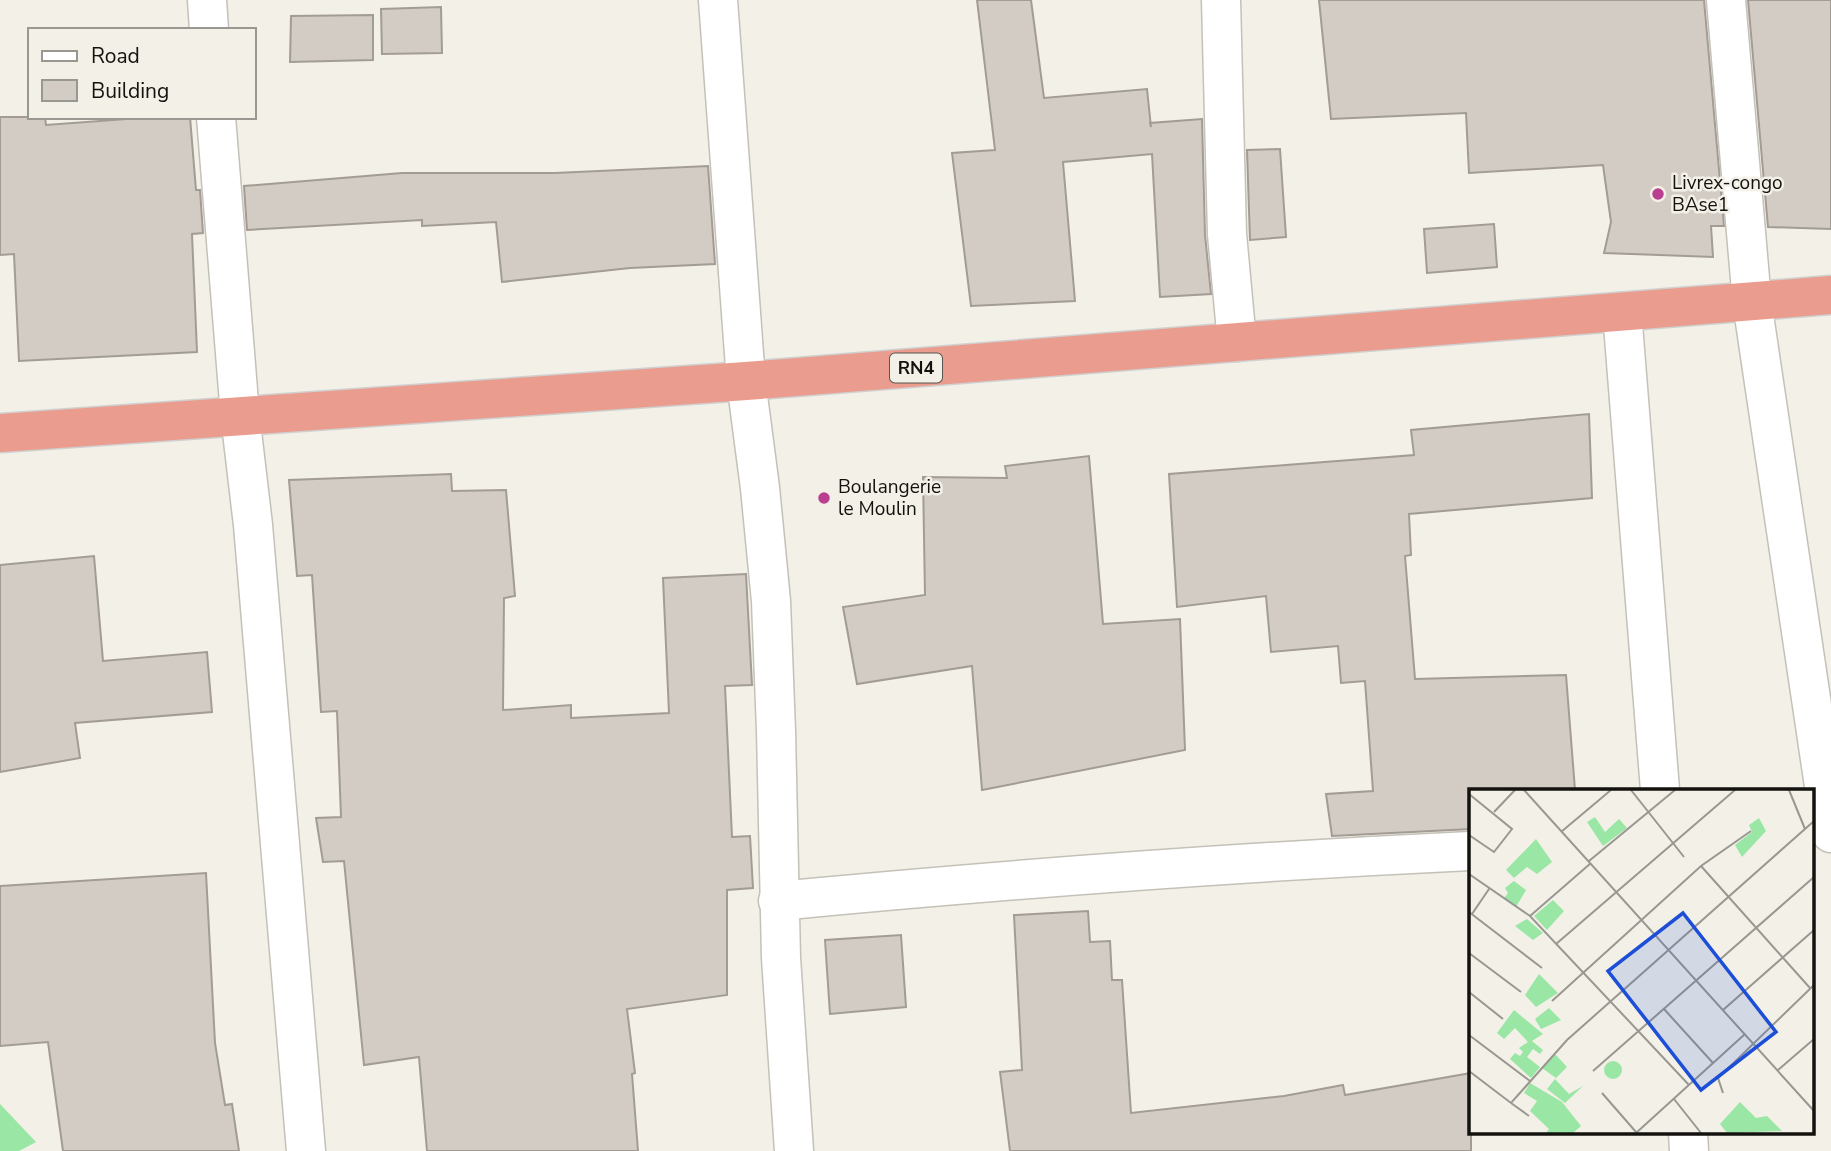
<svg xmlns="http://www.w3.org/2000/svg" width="1831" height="1151" viewBox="0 0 1831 1151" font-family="'Nunito Sans',sans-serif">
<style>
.green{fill:#99e6a5}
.building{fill:#d2ccc5;stroke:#a29c95;stroke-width:2}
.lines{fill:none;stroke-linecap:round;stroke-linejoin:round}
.minor-casing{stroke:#c4c1b8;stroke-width:41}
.trunk-casing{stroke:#d0d0cf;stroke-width:41}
.minor{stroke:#fff;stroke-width:38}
.trunk{stroke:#ea9c8f;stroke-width:38}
.poi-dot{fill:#bb3f8f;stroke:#f3f0e7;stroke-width:2.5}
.labels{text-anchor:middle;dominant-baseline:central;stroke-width:5;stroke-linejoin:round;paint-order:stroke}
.shield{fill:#f3f0e7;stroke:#565550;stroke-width:2}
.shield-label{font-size:18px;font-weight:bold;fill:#13120f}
.poi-label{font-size:19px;fill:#13120f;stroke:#f3f0e7;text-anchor:start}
.inset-road{fill:none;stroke:#999791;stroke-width:2}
.view{fill:#1d4ed8;fill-opacity:0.15;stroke:#1d4ed8;stroke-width:3.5}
.inset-edge{fill:none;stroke:#13120f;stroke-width:3.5}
</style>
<rect width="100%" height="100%" fill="#f3f0e7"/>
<path class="green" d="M0,1104L36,1142L19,1151H0Z"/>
<g class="building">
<path d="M977,0H1031L1044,98L1147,89L1151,127L1150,123L1202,119L1205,235L1211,294L1160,297L1152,154L1063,162L1075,301L971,306L952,153L995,150Z"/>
<path d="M1319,0H1704L1724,226H1711L1713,257L1604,253L1611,222L1603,165L1469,173L1466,113L1331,119Z"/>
<path d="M1748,0H1831V229L1768,227Z"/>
<path d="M441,7L442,53L382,54L381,9Z"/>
<path d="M373,15V60L290,62L291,16Z"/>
<path d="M0,117H45L46,125L154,117H190L196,190H200L203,233L192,234L197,352L19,361L14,254L0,255Z"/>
<path d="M1280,149L1286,237L1250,240L1247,150Z"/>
<path d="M708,166L715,264L630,268L502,282L496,222L422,226V220L247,230L244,186L402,173H555Z"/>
<path d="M1494,224L1497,267L1427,273L1424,229Z"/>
<path d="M1589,414L1592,498L1409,514L1411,555L1405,556L1415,679L1566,675L1575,790H1471V829L1332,836L1326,794L1373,791L1365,681L1341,683L1338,646L1271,652L1266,596L1177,607L1169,474L1414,455L1411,430Z"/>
<path d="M1089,456L1103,624L1180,619L1185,750L982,790L972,666L857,684L843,607L925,595L923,477L1007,478L1005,466Z"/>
<path d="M451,474L452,491L506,490L515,596L504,598L503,710L571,705V718L669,713L663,578L746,574L752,685L725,686L732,837L750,836L753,888L727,890V995L627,1009L635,1073L632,1074L638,1151H427L419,1057L364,1065L344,861L323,862L316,818L341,817L337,711L321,712L312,575L297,576L289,480Z"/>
<path d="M94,556L103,661L207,652L212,712L75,723L80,758L0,772V565Z"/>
<path d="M206,873L215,1043L225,1105L232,1104L239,1151H63L48,1042L0,1046V886Z"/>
<path d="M1088,911L1090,942L1110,941L1112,980H1122L1131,1113L1284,1096L1343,1085L1345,1095L1471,1073V1151H1010L1000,1072L1022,1070L1014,915Z"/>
<path d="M901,935L906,1007L830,1014L825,940Z"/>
</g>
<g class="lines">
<defs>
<g id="minor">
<path d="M207,0L209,30"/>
<path d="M718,0L746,381L760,488L771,601L776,731L781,958L794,1151"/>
<path d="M1221,0L1227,234L1237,342"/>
<path d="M1726,0L1752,302L1831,833"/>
<path d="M216,117L240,415L253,525L306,1151"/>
<path d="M1622,312L1660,790"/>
<path d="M778,901C1009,879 1239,862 1470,851"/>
<path d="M1688,1132L1689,1151"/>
</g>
<path id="trunk" d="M0,433L746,381L1831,295"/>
</defs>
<use href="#minor" class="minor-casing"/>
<use href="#trunk" class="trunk-casing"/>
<use href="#minor" class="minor"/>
<use href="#trunk" class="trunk"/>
</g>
<g class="poi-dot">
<circle cx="1658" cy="194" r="7"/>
<circle cx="824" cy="498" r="7"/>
</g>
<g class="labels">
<rect class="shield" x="890" y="353.5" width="52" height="29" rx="5"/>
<g class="shield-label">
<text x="916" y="368">RN4</text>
</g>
<g class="poi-label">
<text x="1672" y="183">Livrex-congo<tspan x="1672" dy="22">BAse1</tspan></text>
<text x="838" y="487">Boulangerie<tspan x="838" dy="22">le Moulin</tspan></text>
</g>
</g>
<g transform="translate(1469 789)">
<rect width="345" height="345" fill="#f3f0e7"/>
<path d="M126,28L136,43L150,30L158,39L134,57L118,33ZM290,29L297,42L273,68L266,56L283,43L280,36ZM67,50L83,73L68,85L58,78L45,89L37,81ZM45,92L57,101L47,118L35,109L39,104L36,99ZM84,111L95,122L78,141L65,127ZM58,130L74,144L64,151L46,137ZM70,185L89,204L67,218L56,206ZM80,219L92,231L72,240L66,230ZM45,221L74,245L63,252L74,261L71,265L64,260L58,268L71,278L62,289L41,270L46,264L51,267L54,263L50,259L59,253L46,239L35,250L28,244ZM86,265L98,278L87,289L73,279ZM135 281a9 9 0 1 1 18 0a9 9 0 1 1-18 0ZM86,290L100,305L114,297L96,314L78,300ZM61,294L93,313L112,337L104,344H77L80,340L61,322L68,312L55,304ZM271,313L287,329L298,327L313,342L258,344L251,335Z" fill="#99e6a5"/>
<path class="inset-road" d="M55,1L345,322M162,1L215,68M320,1L336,40M0,5L43,40L25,63L0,46M25,23L46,1M92,43L142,1M120,72L206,1M232,77L341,199M0,85L61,127L220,296M0,123L73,179M3,125L20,100M61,127L122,74M87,155L266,1M0,164L52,203M0,203L34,230M83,212L232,77L282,42M195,220L244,274M254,221L345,141M0,246L61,292M309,281L345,250M0,282L42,314L98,251L345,32M124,282L345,88M133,304L167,343M254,304L249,289L345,196M205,310L232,344M42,314L60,327M167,344L276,245"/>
<path class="view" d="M214,124L307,243L232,301L139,182Z"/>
<rect width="345" height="345" class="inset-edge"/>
</g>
<rect x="28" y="28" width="228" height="91" fill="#f3f0e7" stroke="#999791" stroke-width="2"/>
<rect x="42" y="51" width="35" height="10" fill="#ffffff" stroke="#999791" stroke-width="2"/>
<text x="91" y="63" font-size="21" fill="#13120f">Road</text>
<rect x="42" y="80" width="35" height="21" fill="#d2ccc5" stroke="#999791" stroke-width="2"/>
<text x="91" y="98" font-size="21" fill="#13120f">Building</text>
</svg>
